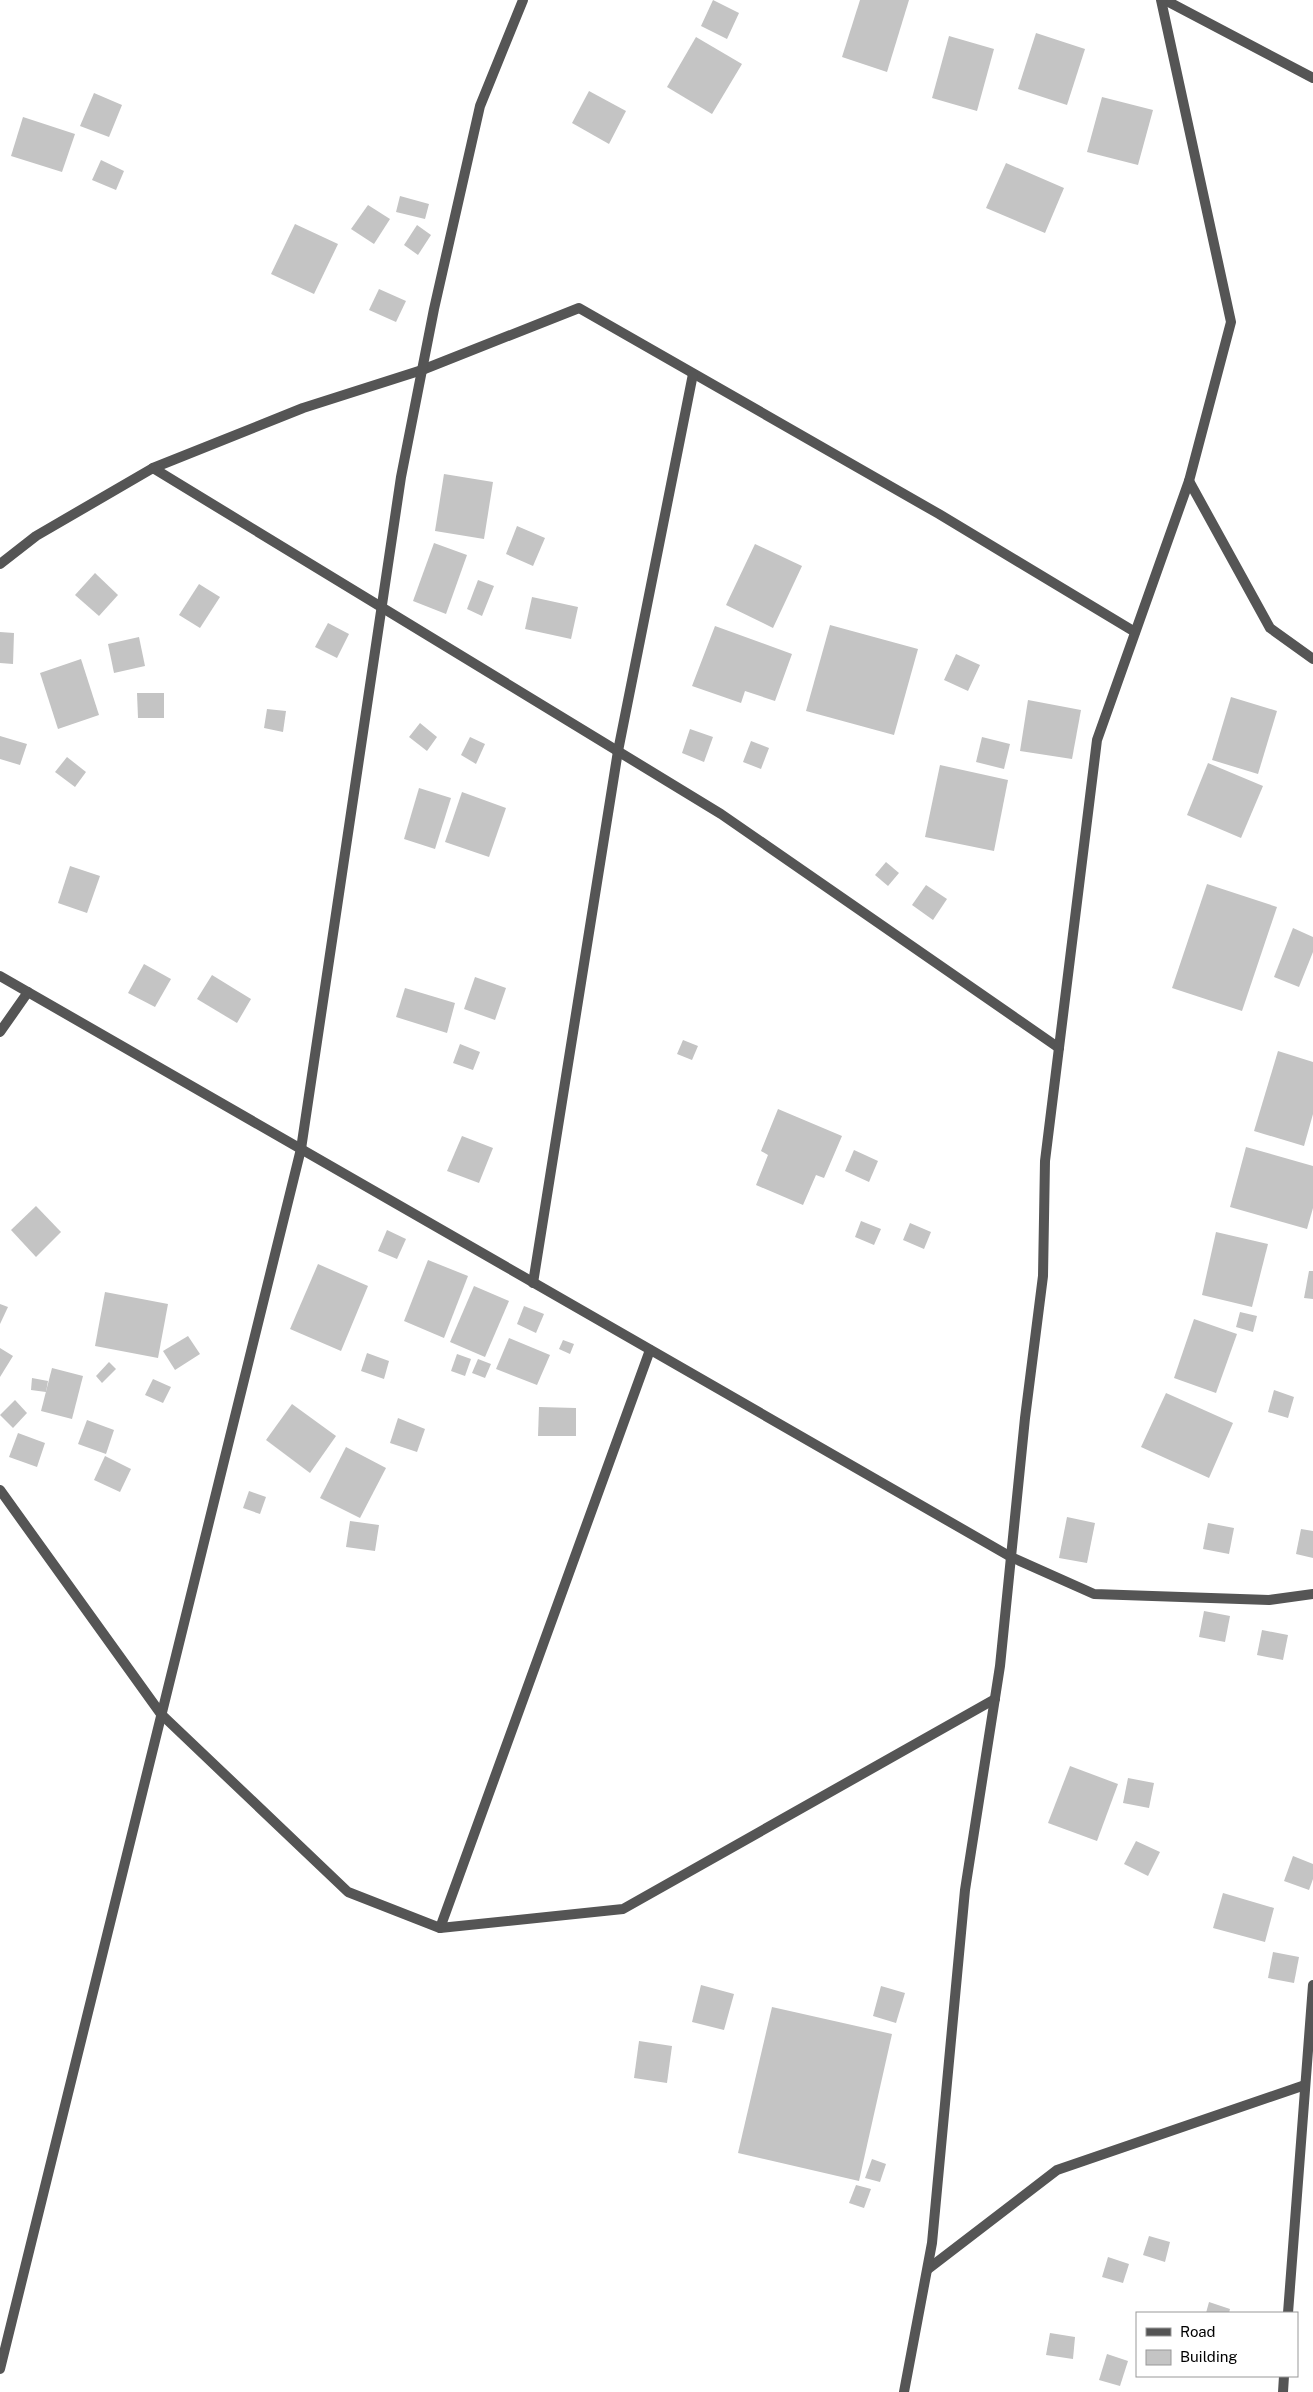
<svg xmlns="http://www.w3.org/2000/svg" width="1313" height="2392" viewBox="0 0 1313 2392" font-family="'Public Sans',sans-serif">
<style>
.building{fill:#c4c4c4}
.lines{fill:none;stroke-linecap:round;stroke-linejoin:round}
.service{stroke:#555;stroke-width:10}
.minor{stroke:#555;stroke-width:10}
</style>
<rect width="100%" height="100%" fill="#fff"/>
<g class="building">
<path d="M713,0L739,13L727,39L701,26Z"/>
<path d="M860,0H909L887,72L842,57Z"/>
<path d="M1036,33L1085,49L1067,105L1018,89Z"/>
<path d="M949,36L994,49L977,111L932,98Z"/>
<path d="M696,37L742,64L712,114L667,87Z"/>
<path d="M589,91L626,111L609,144L572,123Z"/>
<path d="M94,93L122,105L109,137L80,126Z"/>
<path d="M1102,97L1153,110L1138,165L1087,152Z"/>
<path d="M23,117L75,134L62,172L11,156Z"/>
<path d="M101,160L124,171L116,190L92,180Z"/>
<path d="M1006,163L1064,188L1045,233L986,208Z"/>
<path d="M400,196L429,204L425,219L396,212Z"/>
<path d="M368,205L390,219L374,244L351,229Z"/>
<path d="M295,224L338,244L314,294L271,274Z"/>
<path d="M417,225L431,235L418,255L404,245Z"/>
<path d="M379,289L406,301L396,322L369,310Z"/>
<path d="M444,474L493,482L484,539L435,531Z"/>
<path d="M517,526L545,538L533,566L506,554Z"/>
<path d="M434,543L467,555L446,614L413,601Z"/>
<path d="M755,544L802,566L773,628L726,605Z"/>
<path d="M95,573L118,595L99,616L75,595Z"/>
<path d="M478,580L494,586L482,616L467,609Z"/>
<path d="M199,584L220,597L200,628L179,615Z"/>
<path d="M532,597L578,607L571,639L525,629Z"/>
<path d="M328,623L349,634L337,658L315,647Z"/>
<path d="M830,625L918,649L894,735L806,711Z"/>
<path d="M715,626L792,654L775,701L745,691L741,703L692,686Z"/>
<path d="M0,632L14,633L13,664L0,663Z"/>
<path d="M139,637L145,666L114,673L108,644Z"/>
<path d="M956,654L980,665L968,691L944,680Z"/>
<path d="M81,659L99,715L58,729L40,673Z"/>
<path d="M137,693H164V718H138Z"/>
<path d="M1231,697L1277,711L1258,774L1212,760Z"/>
<path d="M1028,700L1081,710L1072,759L1020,751Z"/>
<path d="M267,709L286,711L283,732L264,728Z"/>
<path d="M420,723L437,737L427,751L409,737Z"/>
<path d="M690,729L713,737L704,762L682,753Z"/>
<path d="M0,736L27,744L20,765L0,759Z"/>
<path d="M470,737L485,744L476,764L461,755Z"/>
<path d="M982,737L1010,744L1004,769L976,762Z"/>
<path d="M751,741L769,748L761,769L743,762Z"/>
<path d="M67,757L86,772L75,787L55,772Z"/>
<path d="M1208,763L1263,786L1241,838L1187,815Z"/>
<path d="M940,765L1008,780L994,851L925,837Z"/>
<path d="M419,788L451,798L435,849L404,839Z"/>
<path d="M462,792L506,808L489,857L445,842Z"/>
<path d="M886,862L899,873L888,886L875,875Z"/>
<path d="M70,866L100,876L87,913L58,903Z"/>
<path d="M1207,884L1277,907L1242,1011L1172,988Z"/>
<path d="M926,885L947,899L933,920L912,905Z"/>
<path d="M1293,928L1313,937V952L1299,987L1274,977Z"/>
<path d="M144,964L171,979L155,1007L128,993Z"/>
<path d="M212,975L251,999L237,1023L197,999Z"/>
<path d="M475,977L506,988L495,1020L464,1009Z"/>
<path d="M405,988L455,1003L447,1033L396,1017Z"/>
<path d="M683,1040L698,1046L692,1060L677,1054Z"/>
<path d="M460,1044L480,1052L473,1070L453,1063Z"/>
<path d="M1278,1051L1313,1062V1114L1304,1146L1254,1131Z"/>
<path d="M778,1109L842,1136L824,1178L816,1175L803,1205L756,1185L768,1155L761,1151Z"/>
<path d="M462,1136L493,1148L479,1183L447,1171Z"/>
<path d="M1246,1147L1313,1166V1208L1307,1229L1230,1207Z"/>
<path d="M854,1150L878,1161L869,1182L845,1171Z"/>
<path d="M36,1206L61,1232L36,1257L11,1230Z"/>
<path d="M861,1221L881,1229L874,1245L855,1237Z"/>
<path d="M910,1223L931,1232L924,1249L903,1240Z"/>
<path d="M387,1230L406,1239L397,1259L378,1251Z"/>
<path d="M1216,1232L1268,1244L1252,1307L1202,1295Z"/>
<path d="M428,1260L468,1276L444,1338L404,1321Z"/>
<path d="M318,1264L368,1286L341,1351L290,1329Z"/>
<path d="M1309,1271H1313V1299L1304,1298Z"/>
<path d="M474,1286L509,1301L485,1357L450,1342Z"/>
<path d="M105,1292L168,1304L158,1358L95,1346Z"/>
<path d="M0,1304L8,1307L0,1324Z"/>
<path d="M524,1306L544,1314L536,1333L517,1324Z"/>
<path d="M1240,1312L1257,1316L1253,1332L1236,1327Z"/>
<path d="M1194,1319L1237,1334L1216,1393L1174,1378Z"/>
<path d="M188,1336L200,1354L175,1370L163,1351Z"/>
<path d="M509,1338L550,1355L537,1385L496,1369Z"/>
<path d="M563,1340L574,1344L570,1354L559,1349Z"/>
<path d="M0,1348L13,1356L0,1377Z"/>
<path d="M367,1353L389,1361L384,1379L361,1371Z"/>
<path d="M457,1354L471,1359L465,1376L451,1371Z"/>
<path d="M478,1359L491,1364L485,1378L472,1373Z"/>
<path d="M109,1362L116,1369L102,1383L96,1376Z"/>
<path d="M52,1368L83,1376L72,1419L41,1411Z"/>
<path d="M32,1378L48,1381L46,1392L31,1390Z"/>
<path d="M153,1379L171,1387L163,1403L145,1395Z"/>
<path d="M1274,1390L1294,1397L1288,1418L1268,1412Z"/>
<path d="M1166,1393L1233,1423L1209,1478L1141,1447Z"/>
<path d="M15,1400L27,1413L13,1428L0,1415Z"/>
<path d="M292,1404L336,1436L310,1473L266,1440Z"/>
<path d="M539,1407L576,1408V1436H538Z"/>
<path d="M398,1418L425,1429L417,1452L390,1443Z"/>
<path d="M87,1420L114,1430L106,1454L78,1444Z"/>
<path d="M18,1433L45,1443L37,1467L9,1457Z"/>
<path d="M346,1447L386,1468L360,1518L320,1498Z"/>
<path d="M105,1456L131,1469L120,1492L94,1480Z"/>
<path d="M249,1491L266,1497L260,1514L243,1508Z"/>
<path d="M1067,1517L1095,1523L1087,1563L1059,1558Z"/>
<path d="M350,1521L379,1525L375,1551L346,1547Z"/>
<path d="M1208,1523L1234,1528L1229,1554L1203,1549Z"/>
<path d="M1301,1529L1313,1531V1558L1296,1554Z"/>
<path d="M1204,1611L1230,1616L1225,1642L1199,1637Z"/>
<path d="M1262,1630L1288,1635L1283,1660L1257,1655Z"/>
<path d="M1070,1766L1118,1784L1097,1841L1048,1823Z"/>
<path d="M1128,1778L1154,1783L1149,1808L1123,1803Z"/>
<path d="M1136,1841L1160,1852L1148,1876L1124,1864Z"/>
<path d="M1293,1856L1313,1864V1879L1309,1890L1284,1881Z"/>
<path d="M1223,1893L1274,1908L1265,1942L1213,1928Z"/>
<path d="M1273,1952L1299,1957L1294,1983L1268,1978Z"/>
<path d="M701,1985L734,1994L724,2030L692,2022Z"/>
<path d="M881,1986L905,1993L896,2023L873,2016Z"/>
<path d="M772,2007L892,2034L859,2181L738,2153Z"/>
<path d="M639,2041L672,2046L667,2083L634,2078Z"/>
<path d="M872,2159L886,2164L880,2182L865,2178Z"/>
<path d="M856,2185L871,2189L864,2208L849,2203Z"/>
<path d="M1149,2236L1170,2242L1165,2262L1143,2255Z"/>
<path d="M1108,2257L1129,2264L1123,2283L1102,2277Z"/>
<path d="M1209,2302L1230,2309L1229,2313H1206Z"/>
<path d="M1050,2333L1075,2337L1073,2359L1046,2355Z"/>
<path d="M1107,2354L1128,2361L1120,2386L1099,2380Z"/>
</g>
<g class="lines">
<g class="service">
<path d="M0,1032L28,992"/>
<path d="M0,1490L161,1714L348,1892L440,1928L623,1909L995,1699"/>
<path d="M440,1928L650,1350"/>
<path d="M928,2269L1057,2170L1305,2085"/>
</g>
<g class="minor">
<path d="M1165,0L1313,78"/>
<path d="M153,468L303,408L422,370L579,308L939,514L1135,632"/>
<path d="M1189,481L1270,628L1313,659"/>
<path d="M0,564L36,536L153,468L721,814L1059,1048"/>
<path d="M0,976L1011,1557L1094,1594L1269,1600L1313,1594"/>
<path d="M533,1283L618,751L693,374"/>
<path d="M1288,2313L1313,1985"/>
<path d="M0,2369L301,1149L401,477L434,309L480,106L523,0"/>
<path d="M904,2392L932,2243L965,1890L1000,1666L1025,1418L1043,1276L1045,1161L1097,740L1189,481L1231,322L1161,0"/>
<path d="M1283,2392L1284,2376"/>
</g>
</g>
<rect x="1136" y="2312" width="162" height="65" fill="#ffffff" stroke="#999999"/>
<rect x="1146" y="2328" width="25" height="8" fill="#555555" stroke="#999999"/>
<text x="1180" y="2337" font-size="15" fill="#000000">Road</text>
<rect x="1146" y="2350" width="25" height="15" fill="#c4c4c4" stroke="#999999"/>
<text x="1180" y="2362" font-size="15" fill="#000000">Building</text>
</svg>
